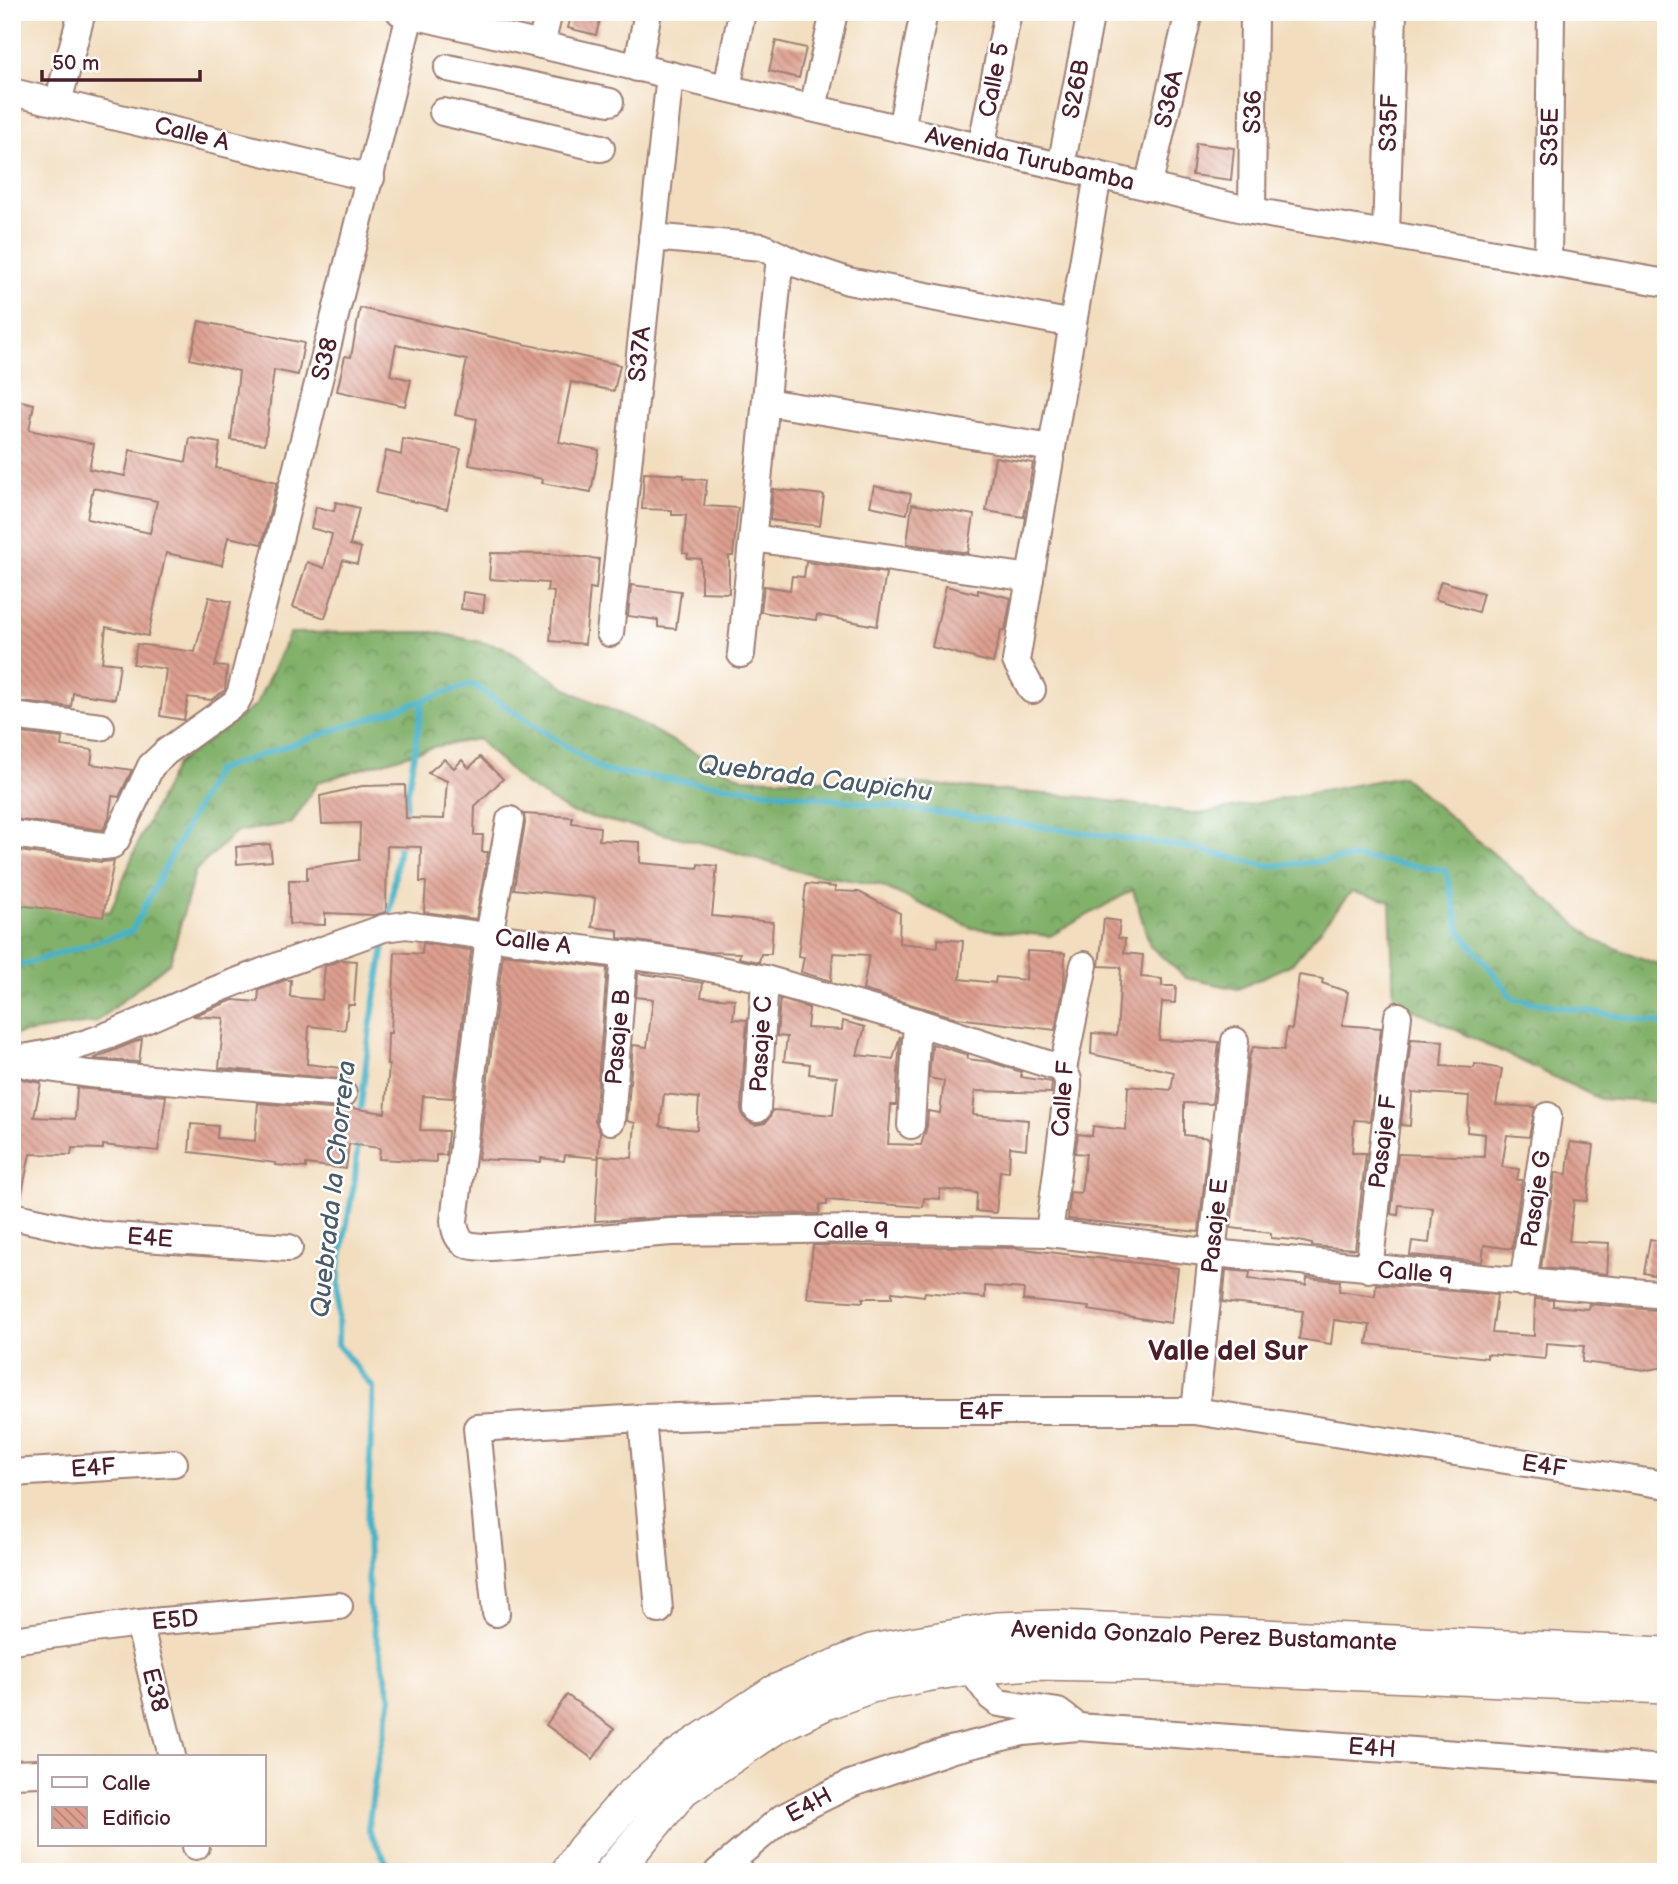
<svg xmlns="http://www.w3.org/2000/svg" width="1678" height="1884" viewBox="0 0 1678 1884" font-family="'Balsamiq Sans',sans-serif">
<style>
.forest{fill:url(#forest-crowns);stroke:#66684b;stroke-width:2}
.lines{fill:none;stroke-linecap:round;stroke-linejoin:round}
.stream{stroke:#48b2c6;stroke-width:6}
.building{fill:url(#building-back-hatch);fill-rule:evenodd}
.minor-casing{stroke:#9e7e74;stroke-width:30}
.major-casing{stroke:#9e7e74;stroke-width:38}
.minor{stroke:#fff;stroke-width:26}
.major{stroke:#fff;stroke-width:35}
.labels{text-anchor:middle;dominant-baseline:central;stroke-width:5;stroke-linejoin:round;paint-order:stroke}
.street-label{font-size:24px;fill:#4a1f2b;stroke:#fff}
.water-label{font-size:26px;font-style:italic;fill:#495a69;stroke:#fff}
.quarter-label{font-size:28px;font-weight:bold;fill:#4a1f2b;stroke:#fff}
</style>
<defs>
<pattern id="forest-crowns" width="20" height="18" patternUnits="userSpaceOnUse" patternTransform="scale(1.75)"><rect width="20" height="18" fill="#82b16b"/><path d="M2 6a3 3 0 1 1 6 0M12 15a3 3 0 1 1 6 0" fill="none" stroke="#6c8f58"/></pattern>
<pattern id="building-back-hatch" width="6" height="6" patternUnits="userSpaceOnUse" patternTransform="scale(1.75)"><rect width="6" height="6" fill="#dd9f8f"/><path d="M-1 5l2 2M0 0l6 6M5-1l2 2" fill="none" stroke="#b58175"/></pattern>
</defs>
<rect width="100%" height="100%" fill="#fff"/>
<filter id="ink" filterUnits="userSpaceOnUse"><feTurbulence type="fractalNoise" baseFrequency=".0143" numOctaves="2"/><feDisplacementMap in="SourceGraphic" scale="14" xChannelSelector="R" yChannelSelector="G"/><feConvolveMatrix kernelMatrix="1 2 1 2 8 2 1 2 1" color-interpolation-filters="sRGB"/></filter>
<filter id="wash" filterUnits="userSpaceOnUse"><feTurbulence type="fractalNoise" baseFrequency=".00686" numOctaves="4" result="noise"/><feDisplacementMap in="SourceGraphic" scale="28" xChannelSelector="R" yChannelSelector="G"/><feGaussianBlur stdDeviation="1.57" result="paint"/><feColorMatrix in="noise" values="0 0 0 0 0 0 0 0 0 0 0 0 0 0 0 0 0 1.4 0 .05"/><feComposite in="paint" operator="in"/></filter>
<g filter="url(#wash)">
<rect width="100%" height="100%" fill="#f2ddbe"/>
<path class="forest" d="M434,632L503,647L576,694L633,720L743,778L894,782L1083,797L1199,814L1402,776L1596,941L1660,965L1666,964V1103L1600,1099L1394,1000L1390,901L1351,892L1292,964L1238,989L1186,978L1150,946L1133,890L1050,936L972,928L880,885L801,872L711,845L570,812L522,782L478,739L433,747L318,782L292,823L236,832L195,871L170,962L96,1022L12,1035V903L110,912L140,838L177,763L256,705L290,633Z"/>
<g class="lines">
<g class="stream">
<path d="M404,814L423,701"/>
<path d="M389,921L400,838"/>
<path d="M12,968L132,931L216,770L472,684L604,771L912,809L1186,847L1269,866L1359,858L1446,870L1460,931L1514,999L1666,1024"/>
<path d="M360,1115L370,1028L386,935"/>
<path d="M358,1140L355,1178L339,1267L338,1345L373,1388L367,1526L369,1607L391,1698L375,1778L368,1829L392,1872"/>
</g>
</g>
<g id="blocks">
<g class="building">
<path d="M572,12H602L596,35L568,28Z"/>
<path d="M776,41L806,48L799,78L769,71Z"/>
<path d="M1196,143L1234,148L1231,180L1192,175Z"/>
<path d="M360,308L620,365L614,391L571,382L559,442L599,450L591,492L542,483L543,479L469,465L477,419L455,415L467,360L396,345L390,375L411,380L405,406L337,391L345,356L351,357Z"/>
<path d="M199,321L304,343L298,375L274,370L265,444L231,440L239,371L190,359Z"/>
<path d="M12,399L34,404L29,430L94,444L89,469L125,476L130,450L186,462L190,438L220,443L216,468L277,482L262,544L228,537L222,565L166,553L148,636L106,627L102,662L120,664L115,699L73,693L71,707L12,701ZM93,488L157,501L150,533L87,519Z"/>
<path d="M403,439L461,449L447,509L376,493L386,451L401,455Z"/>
<path d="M995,457L1033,463L1024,517L986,511Z"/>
<path d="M644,473L684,475V478L707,480L704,506L738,508L733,556H729V593L701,592V559L687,558L688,554L683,553L686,515H672V510L642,509Z"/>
<path d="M874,486L911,494L907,514L870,506Z"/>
<path d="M773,489L824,495L820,526L770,520Z"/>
<path d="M336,502L359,508L350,545L361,548L357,564L343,560L325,618L293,607L307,562L324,568L332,534L311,528L316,507L334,511Z"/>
<path d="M912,504L974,515L968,553L907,544Z"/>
<path d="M491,553L550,554L599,559L596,589L590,588L585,644L550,641L554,592L547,591L548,583L489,579Z"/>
<path d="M806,562L886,573L877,626L817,615L816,620L761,612L764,586L790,590L792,576L804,577Z"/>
<path d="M1441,581L1483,593L1478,612L1435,599Z"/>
<path d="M631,585L681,591L676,629L658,627V620L628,616Z"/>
<path d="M946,586L978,594V590L1011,598L1005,631L1001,630L993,663L932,647Z"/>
<path d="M463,592L485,595L483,612L461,609Z"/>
<path d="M209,597L231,602L215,666L227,667L225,690L211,700L188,697L184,720L160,716L166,669L133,664L137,644L195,652Z"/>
<path d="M12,732L62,738L61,746L93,750L91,764L132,770L119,797L112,796L109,818L103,830L12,819Z"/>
<path d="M480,757L503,779L475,806L474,835H483L482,852H488L476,919L424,912L426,882H420L421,847L387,846L386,912L374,915L325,913V925L289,924V880H307V867L359,860L360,823L322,824L320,796L362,786L405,785L406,818L444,819L447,781L428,773L444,759L454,768L462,760L469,768Z"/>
<path d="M524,814L572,817V823L600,827L599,840L640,842V863L698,868V864L717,866L712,916L773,922L771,954H761L759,962L739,958L740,953L708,952L618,938V930L592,927L595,898L514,889L525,823Z"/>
<path d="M270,844L272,861L237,864L236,847Z"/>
<path d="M12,850L101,862L114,861L103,917L12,904Z"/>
<path d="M806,884L835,887V891L859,892L900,913L899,943L938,947V939L963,941L960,979L995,983L996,977L1026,980L1027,951L1065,953L1064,987L1055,1030L957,1018L863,990L869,955L833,953L831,981L801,972L804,957L798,956Z"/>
<path d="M1104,919L1120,921L1118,938L1125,939L1124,953L1143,955L1141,977L1162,979V986H1176L1175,1003L1162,1002L1159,1040L1219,1042L1212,1104L1184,1103V1135L1209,1138L1199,1232L1068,1219L1070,1192L1081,1193L1086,1154L1075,1153L1078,1134L1092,1136L1093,1126L1126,1130L1128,1086L1171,1090L1174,1072L1091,1054L1092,1033L1117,1035L1121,967L1099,966Z"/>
<path d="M423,943L471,950L453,1098L423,1096L420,1130L448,1131L446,1155H436V1162L379,1159L380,1148L349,1144L346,1169L306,1164V1168L275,1165L276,1163L189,1152L191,1124L218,1126L217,1138L255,1141L258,1103L342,1110L351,1108L385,1113L389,1065H387L388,1033H391L395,952L422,954Z"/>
<path d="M503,954L607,968L595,1120L600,1132L598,1158L565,1155L564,1161L541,1158V1162L478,1159Z"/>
<path d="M342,960L357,961L354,1005H348L345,1030L309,1026L307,1064L350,1069L349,1080L219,1068L224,1018L193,1016L233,1000L258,1002L259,990L285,980H291L290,997L322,1000L325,966Z"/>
<path d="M638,973L703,983L701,997L735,999L733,1019L747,1020L741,1109L743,1117L749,1122L755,1125L765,1123L770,1117L773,1110L833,1115L837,1077L809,1074L810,1064L784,1061L787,1037L777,1036L780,999L809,1008L807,1028L842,1030L843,1021L865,1027L857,1055L893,1059L900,1036L896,1105H891L888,1144L921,1145L927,1126L928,1111L940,1113L944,1081L929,1078L932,1044L968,1055L967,1059L991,1062L1021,1072V1077L1052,1082L1051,1093L975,1091L973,1115L1028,1120L1026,1149L1010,1147L1009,1172L1000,1171L996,1213L976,1211L977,1193L940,1189V1199L924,1198L923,1207L827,1200V1205H820L819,1214L722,1213V1215L595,1221L599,1156L632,1158L635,1123L627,1121L633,1045L647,1047L653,999L636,997ZM664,1094L699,1098L697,1130L660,1126Z"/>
<path d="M1299,975L1323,979L1322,983L1348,992L1342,1025L1381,1028L1370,1121L1354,1120L1352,1153H1366L1355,1249L1312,1246V1244L1294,1240L1271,1238V1233L1231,1228L1249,1058L1253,1047L1284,1050L1287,1028L1292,1029Z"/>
<path d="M142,1039L139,1062L93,1059L122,1047Z"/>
<path d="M1411,1039L1443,1041L1441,1066L1474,1068L1475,1064L1502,1069L1496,1105L1535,1107L1529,1137L1507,1135L1502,1167L1519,1169L1517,1180H1522L1512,1249L1484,1245L1482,1262L1410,1255L1412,1241L1429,1243L1433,1208L1399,1205L1398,1215L1391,1214L1398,1154L1484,1157L1485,1134L1467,1132L1469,1096L1412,1092L1410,1126L1401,1125Z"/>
<path d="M15,1075L25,1080L41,1083L34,1117L75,1119L77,1088L166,1096L158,1151L103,1145V1149L72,1148L71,1155L30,1154L20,1202L12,1201V1077L15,1078Z"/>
<path d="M1570,1142L1594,1145L1587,1201L1574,1200L1569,1241L1609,1243L1607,1274L1541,1268L1555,1173L1567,1174Z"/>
<path d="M1650,1239L1666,1242V1278L1644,1273Z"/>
<path d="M813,1245L1016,1248L1178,1268L1171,1323L1088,1310L1089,1307L1023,1300L1024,1289L985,1286V1298L925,1292L924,1296L892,1292V1298H863V1302L807,1298Z"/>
<path d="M1226,1270L1250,1272L1249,1279L1306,1285L1307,1278L1340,1281L1339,1291L1375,1296L1376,1284L1497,1295L1492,1333L1534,1336L1535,1299L1553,1300V1306L1588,1309L1589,1304L1666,1311V1367L1646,1370L1582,1362L1584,1346L1546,1343L1545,1359L1487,1354V1358L1367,1344L1370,1325L1334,1320L1331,1344L1299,1339L1303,1311L1223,1302Z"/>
<path d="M567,1695L614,1729L593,1759L546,1725Z"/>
</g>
</g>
</g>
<g filter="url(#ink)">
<use href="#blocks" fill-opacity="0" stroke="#9e7e74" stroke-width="2"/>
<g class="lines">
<defs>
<g id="minor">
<path d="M400,12L1252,211L1666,283"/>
<path d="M541,45L549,12"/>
<path d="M448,68L610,102"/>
<path d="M637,68L648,12"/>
<path d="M727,88L742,12"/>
<path d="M12,92L371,178"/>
<path d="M58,102L82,12"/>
<path d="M813,108L834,12"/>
<path d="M443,112L601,148"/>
<path d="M901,129L924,12"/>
<path d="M981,148L1008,12"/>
<path d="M1061,166L1091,12"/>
<path d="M1148,187L1189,12"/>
<path d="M1252,211L1254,12"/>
<path d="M1386,234L1393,12"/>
<path d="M652,237L762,247L797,264L848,281L1073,324"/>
<path d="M1548,262L1551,12"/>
<path d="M766,402L1052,448"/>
<path d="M753,538L1030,578"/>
<path d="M610,633L670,75"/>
<path d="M741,654L780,256"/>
<path d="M1032,690L1016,661L1098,175"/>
<path d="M12,716L101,727"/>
<path d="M510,820L489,936L454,1221C456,1246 469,1247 491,1247L671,1232L858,1229L1049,1233L1213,1253L1666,1295"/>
<path d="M12,834L103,846L112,845L116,840L151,766L166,752L236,702L241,692L410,15"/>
<path d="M12,1059C89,1052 144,1018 213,991C269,968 327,949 384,928L406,925L685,963L765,979L917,1022L1063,1069"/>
<path d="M28,1065L89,1074L343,1094"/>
<path d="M757,1109L765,979"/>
<path d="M611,1121L624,954"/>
<path d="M911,1125L917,1022"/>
<path d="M12,1216L100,1235L289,1248"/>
<path d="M1049,1233L1068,1087V1080L1063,1069L1084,965"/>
<path d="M1369,1269L1398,1016"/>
<path d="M1523,1283L1548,1116"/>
<path d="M1195,1411L1235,1041"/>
<path d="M642,1418L659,1610"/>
<path d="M12,1473L174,1463"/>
<path d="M496,1613L477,1428L642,1418L886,1411H1195L1666,1485"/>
<path d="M139,1623L172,1756"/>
<path d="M12,1640L139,1623L339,1606"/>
<path d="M969,1667L991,1697L999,1703L1058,1712L1078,1727"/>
<path d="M12,1774L40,1773"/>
<path d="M196,1844V1846"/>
<path d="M718,1872L782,1818L850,1784L950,1750L1023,1732L1078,1727L1666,1769"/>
</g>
<g id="major">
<path d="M569,1872L584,1850L628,1800L676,1758L774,1693L871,1652L997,1630L1057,1628L1666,1655"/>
<path d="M613,1872L682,1789L777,1725L825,1702L871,1685L925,1674L969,1667L1031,1662L1154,1664L1666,1686"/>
</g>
</defs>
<use href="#minor" class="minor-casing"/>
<use href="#major" class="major-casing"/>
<use href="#minor" class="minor"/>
<use href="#major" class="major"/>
</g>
</g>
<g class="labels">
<g class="street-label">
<text transform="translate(994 80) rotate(-79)">Calle 5</text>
<text transform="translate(1076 89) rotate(-79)">S26B</text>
<text transform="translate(1169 99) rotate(-77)">S36A</text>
<text transform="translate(1253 112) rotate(-89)">S36</text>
<text transform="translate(1389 123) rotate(-88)">S35F</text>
<text transform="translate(192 134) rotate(14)">Calle A</text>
<text transform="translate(1550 137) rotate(-89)">S35E</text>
<text transform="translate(1030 159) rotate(13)">Avenida Turubamba</text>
<text transform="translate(640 354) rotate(-84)">S37A</text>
<text transform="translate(325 359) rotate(-76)">S38</text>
<text transform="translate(533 942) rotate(7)">Calle A</text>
<text transform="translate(618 1037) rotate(-85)">Pasaje B</text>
<text transform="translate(761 1044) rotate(-87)">Pasaje C</text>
<text transform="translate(1063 1099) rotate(-86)">Calle F</text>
<text transform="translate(1383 1142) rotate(-83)">Pasaje F</text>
<text transform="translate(1536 1199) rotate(-82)">Pasaje G</text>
<text transform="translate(1215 1226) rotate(-84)">Pasaje E</text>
<text x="851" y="1230">Calle 9</text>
<text transform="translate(150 1238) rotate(4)">E4E</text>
<text transform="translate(1415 1273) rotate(5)">Calle 9</text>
<text x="981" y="1411">E4F</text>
<text transform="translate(1544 1466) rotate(9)">E4F</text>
<text transform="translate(93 1468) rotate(-4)">E4F</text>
<text transform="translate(175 1620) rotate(-5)">E5D</text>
<text transform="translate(1204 1636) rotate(2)">Avenida Gonzalo Perez Bustamante</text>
<text transform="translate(155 1690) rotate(76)">E38</text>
<text transform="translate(1372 1748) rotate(4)">E4H</text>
<text transform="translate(809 1805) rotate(-28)">E4H</text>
</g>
<g class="water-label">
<text transform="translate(815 779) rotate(7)">Quebrada Caupichu</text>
<text transform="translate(334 1189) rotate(-84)">Quebrada la Chorrera</text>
</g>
<g class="quarter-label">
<text x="1228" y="1351">Valle del Sur</text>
</g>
</g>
<rect width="1678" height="1884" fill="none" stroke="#fff" stroke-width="42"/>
<rect x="38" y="1755" width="228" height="91" fill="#ffffff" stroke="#b7a5aa" stroke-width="2"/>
<rect x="52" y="1777" width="35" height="10" fill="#ffffff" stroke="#b7a5aa" stroke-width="2"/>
<text x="102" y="1790" font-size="21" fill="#4a1f2b">Calle</text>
<rect x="52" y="1807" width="35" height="21" fill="url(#building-back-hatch)" stroke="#b7a5aa" stroke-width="2"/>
<text x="102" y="1825" font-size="21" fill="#4a1f2b">Edificio</text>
<path d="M42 70v10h158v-10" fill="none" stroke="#4a1f2b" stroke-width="3.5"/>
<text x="52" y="70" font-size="21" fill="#4a1f2b" stroke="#ffffff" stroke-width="5" paint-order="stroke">50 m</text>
</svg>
